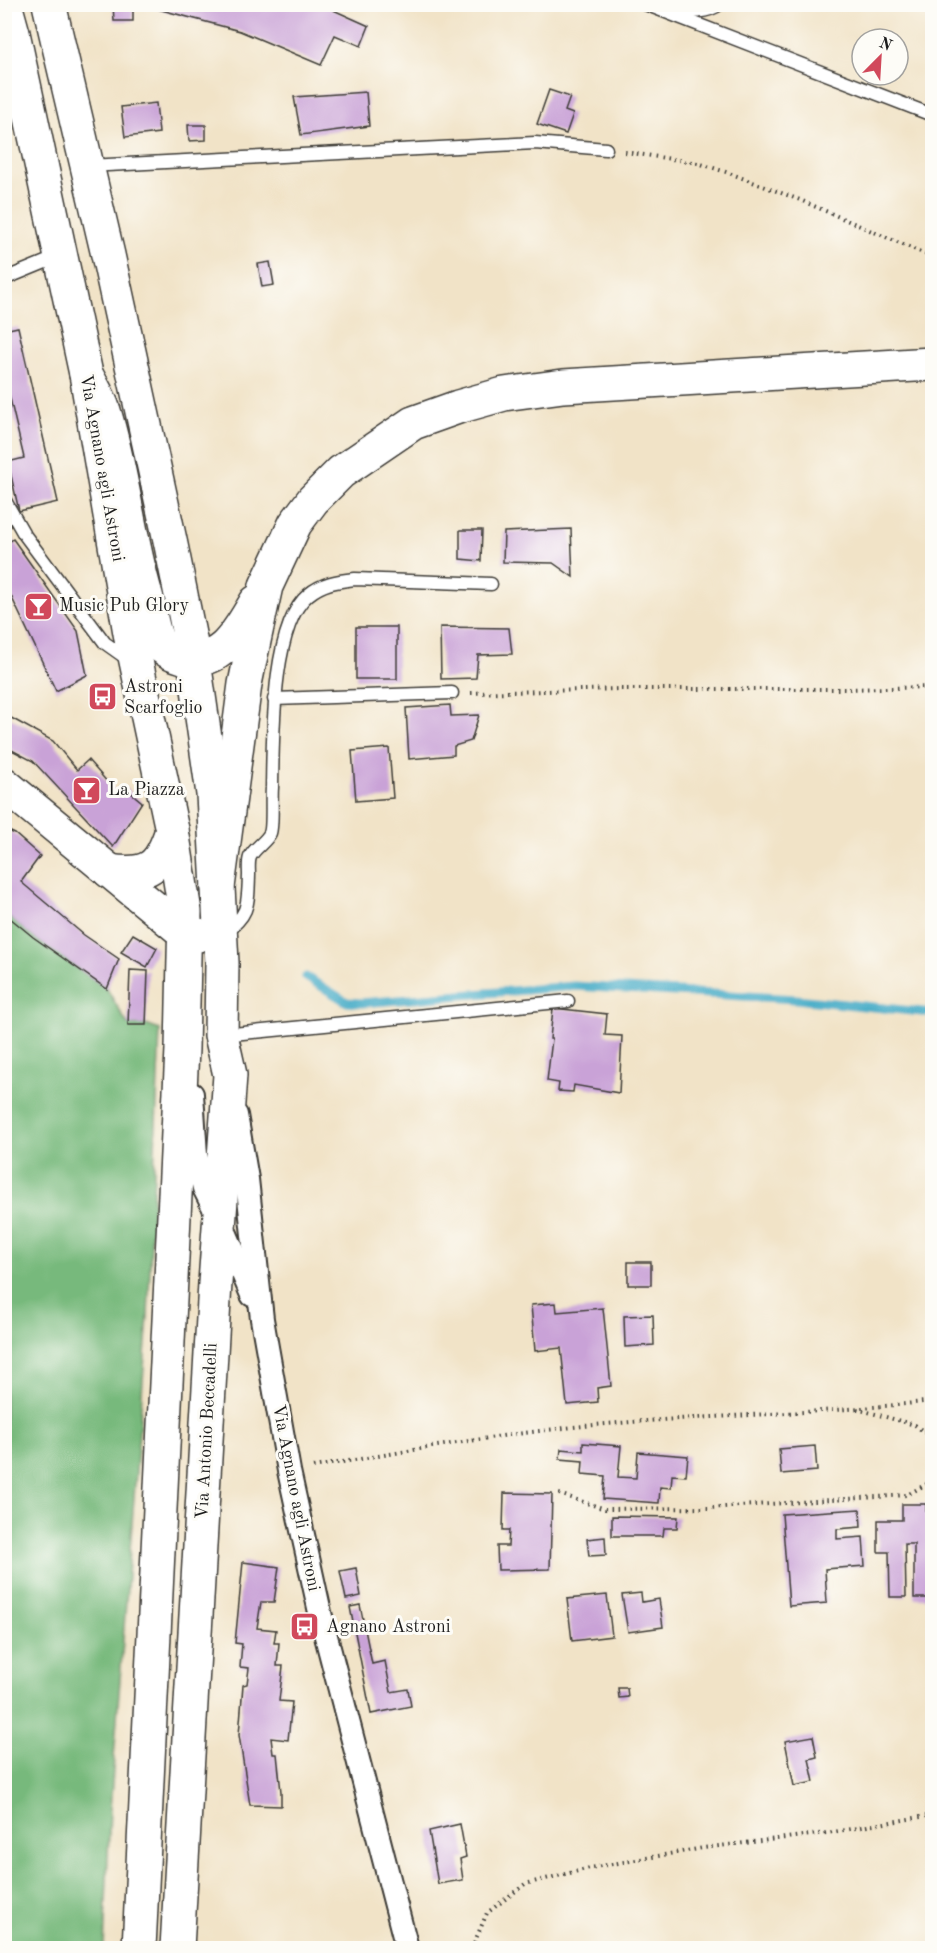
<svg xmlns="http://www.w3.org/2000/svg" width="937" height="1953" viewBox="0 0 937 1953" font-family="'Old Standard TT',serif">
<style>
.forest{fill:#77b97c;stroke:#4a6a4c;stroke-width:1.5}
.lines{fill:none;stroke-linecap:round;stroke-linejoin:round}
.stream{stroke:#48adc8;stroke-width:9}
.building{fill:#c9a2d7}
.lane-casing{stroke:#3c3a36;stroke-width:15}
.street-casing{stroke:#3c3a36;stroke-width:26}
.secondary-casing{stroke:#3c3a36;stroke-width:36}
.highway-casing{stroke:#3c3a36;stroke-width:36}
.path{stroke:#3c3a36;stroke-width:4;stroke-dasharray:1.5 4.5;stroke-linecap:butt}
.lane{stroke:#fff;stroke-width:12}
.street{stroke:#fff;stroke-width:22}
.secondary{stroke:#fff;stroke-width:33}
.highway{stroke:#fff;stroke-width:33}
.labels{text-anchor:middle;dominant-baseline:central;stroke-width:6;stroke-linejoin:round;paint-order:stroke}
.street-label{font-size:18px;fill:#1c1c1c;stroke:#fdfcf7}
.poi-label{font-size:18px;fill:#1c1c1c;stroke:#fdfcf7;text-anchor:start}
</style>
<rect width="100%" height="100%" fill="#fdfcf7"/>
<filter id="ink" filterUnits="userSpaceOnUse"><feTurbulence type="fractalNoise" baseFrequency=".0167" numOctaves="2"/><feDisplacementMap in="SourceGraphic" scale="12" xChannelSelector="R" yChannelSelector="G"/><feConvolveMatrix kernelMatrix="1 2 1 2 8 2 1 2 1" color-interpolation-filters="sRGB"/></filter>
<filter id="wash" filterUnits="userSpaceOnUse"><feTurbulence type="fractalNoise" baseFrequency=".008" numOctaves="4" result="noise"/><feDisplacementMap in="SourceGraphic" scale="24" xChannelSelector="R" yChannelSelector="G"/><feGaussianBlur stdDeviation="1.35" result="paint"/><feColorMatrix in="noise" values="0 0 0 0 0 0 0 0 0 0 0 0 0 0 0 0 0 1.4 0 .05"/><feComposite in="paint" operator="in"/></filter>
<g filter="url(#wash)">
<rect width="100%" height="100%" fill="#f1e3c7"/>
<path class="forest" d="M4,913L33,937L107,989L128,1025H146L160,1030L148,1316L110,1810L104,1948H5Z"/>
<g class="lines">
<path class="stream" d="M306,977L347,1002L361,1003L574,986L796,999L932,1013"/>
</g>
<g id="blocks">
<g class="building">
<path d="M113,4L133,6V21H114Z"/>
<path d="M156,4H320L369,26L361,46L335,35L321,65L240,31L158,9Z"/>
<path d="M549,90L570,97L565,111L573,114L566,134L537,124Z"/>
<path d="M366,92L369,126L301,135L294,97Z"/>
<path d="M156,103L159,133L125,137L121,107Z"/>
<path d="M188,125H206V140L189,141Z"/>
<path d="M270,262L274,285L262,287L258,264Z"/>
<path d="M18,327L58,502L19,511L8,462L24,458L4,373V330Z"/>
<path d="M571,529L573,577L553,563L503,562L504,532Z"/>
<path d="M460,530H482L481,561L460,559Z"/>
<path d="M13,539L78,631L87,675L56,691L4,581V546Z"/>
<rect x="356" y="627" width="41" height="52"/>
<path d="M440,627L509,628L512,654L478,655L476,678L441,679Z"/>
<path d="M450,705L451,716L479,715L471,741L454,746V755L409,759L406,708Z"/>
<path d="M4,714L53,741L77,770L88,760L117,793L124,787L142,802L113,847L33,761L4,746Z"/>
<path d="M389,748L393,798L356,801L352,751Z"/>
<path d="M4,829L15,834L40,856L21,882L84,935L119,959L107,989L33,937L4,913Z"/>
<path d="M133,934L157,948L147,967L121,952Z"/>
<path d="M130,970L148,971L146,1025H128Z"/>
<path d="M553,1008L607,1014L605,1035L622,1036L619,1093L574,1085L573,1092L558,1091L559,1083L547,1081L552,1039H550Z"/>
<rect x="628" y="1262" width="23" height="23"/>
<path d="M556,1303L557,1312L603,1308L611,1386L597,1388L598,1402L567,1405L561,1348L535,1351L531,1305Z"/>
<path d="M653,1315L654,1345L625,1347L624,1316Z"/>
<path d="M583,1443L621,1446L618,1477L636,1478L638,1452L688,1456L686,1476L672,1475L671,1488L660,1487L659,1503L603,1499L605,1476L582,1474L583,1461L560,1459L561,1449L583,1451Z"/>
<path d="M815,1446L817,1471L781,1474L779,1449Z"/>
<path d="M504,1493L552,1494L550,1569L498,1570L497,1546H508L509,1530H503Z"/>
<path d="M902,1504H926V1523H932V1598H914V1544H905L906,1597H890L889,1552H878V1520H902Z"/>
<path d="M860,1509L861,1527L837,1529V1539L863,1537L865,1566L825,1569L827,1603L789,1606L782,1514Z"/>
<path d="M612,1516L678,1517L677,1528H664L663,1536H612Z"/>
<path d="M605,1537L606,1555L589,1556L587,1539Z"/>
<path d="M243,1562L279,1567L274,1602H261L257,1628L276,1630L274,1643H279L277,1666H283L279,1701L292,1702L288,1740L271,1738L273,1754H277L281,1792V1806L250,1805L239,1735L243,1685L247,1684L249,1668L240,1667L242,1644L235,1643Z"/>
<path d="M356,1568L361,1596L346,1599L340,1571Z"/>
<path d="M641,1593L642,1602L659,1599L663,1627L628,1632L622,1595Z"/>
<path d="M607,1595L612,1636L572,1641L567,1599Z"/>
<path d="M360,1605L372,1664L385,1661L391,1692L408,1689L411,1706L371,1714L350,1607Z"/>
<path d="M618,1688H627L628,1697L619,1698Z"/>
<path d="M813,1736L817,1757L809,1759L814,1782L794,1786L785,1741Z"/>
<path d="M460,1824L466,1857L460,1859L463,1880L438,1884L429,1831Z"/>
</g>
</g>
</g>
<g filter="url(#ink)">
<use href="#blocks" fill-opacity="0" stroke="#3c3a36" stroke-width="1.5"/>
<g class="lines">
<defs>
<g id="lane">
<path d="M645,4L932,115"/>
<path d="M672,11C688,12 706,14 720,4"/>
<path d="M88,166L535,143L606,149"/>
<path d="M4,279L60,256"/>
<path d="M4,499L24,534L105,643L129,660"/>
<path d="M274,699L452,693"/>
<path d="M223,934C249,915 248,906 249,875C249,870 248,862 250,857C254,848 266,842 270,833C273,826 271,797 272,788C273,741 271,626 308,595C322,583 337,581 355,579L491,584"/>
<path d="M223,1035L568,1001"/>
</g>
<g id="street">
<path d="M192,1094L196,1155L204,1188L220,1220L252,1295"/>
<path d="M236,1115L247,1179L262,1319L289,1471L321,1617L407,1948"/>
</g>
<g id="secondary">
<path d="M5,4L13,33L86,374L130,633L172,830L185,912L182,1049L139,1948"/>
<path d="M49,4L108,255L171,545L193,654L213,794L222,963L221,1035L230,1075L215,1283L177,1948"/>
<path d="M4,784L186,934L198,935"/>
<path d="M109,871C149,877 160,867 172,830"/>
</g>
<g id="highway">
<path d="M86,374C92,386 100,398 104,411C123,471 128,535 146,595C150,609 151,626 157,639C162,650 172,654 183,657C221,668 239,630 256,602"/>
<path d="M218,887L245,684L255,636L266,586L295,524L313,500L341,472L413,423L458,407L504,394L563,386L932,364"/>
</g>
</defs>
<use href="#lane" class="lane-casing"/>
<use href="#street" class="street-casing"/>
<use href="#secondary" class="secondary-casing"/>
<use href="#highway" class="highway-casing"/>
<g class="path">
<path d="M625,152L698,163L729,173L800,200L932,257"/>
<path d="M471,693L620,689H845L932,687"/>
<path d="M857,1409L915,1425L932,1438"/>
<path d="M924,1429L932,1433"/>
<path d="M313,1467C411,1451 508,1432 606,1424C715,1415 824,1414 932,1401"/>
<path d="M559,1494L605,1509L709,1508L907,1495L932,1481"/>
<path d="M472,1948L487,1913L525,1884L590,1868L703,1848L827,1833L932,1815"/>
</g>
<use href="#lane" class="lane"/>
<use href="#street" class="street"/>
<use href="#secondary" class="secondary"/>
<use href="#highway" class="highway"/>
</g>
</g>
<defs>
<symbol id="bar-square" viewBox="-11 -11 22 22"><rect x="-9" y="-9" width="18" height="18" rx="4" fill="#d1495b" stroke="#fdfcf7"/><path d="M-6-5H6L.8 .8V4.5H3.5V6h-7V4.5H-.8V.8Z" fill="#fff"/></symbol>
<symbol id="bus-square" viewBox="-11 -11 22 22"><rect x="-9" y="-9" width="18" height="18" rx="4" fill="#d1495b" stroke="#fdfcf7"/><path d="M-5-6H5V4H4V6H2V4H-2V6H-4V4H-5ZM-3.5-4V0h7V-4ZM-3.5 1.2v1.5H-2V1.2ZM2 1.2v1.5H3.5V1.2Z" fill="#fff"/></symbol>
</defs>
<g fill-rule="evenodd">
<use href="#bar-square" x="22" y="590" width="33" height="33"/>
<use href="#bus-square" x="86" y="680" width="33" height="33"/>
<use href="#bar-square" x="70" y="774" width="33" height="33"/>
<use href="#bus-square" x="288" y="1610" width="33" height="33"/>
</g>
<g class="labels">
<g class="street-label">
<text transform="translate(102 468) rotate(80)">Via Agnano agli Astroni</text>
<text transform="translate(207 1431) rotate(-87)">Via Antonio Beccadelli</text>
<text transform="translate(296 1498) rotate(79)">Via Agnano agli Astroni</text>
</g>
<g class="poi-label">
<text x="59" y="606">Music Pub Glory</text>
<text x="124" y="687">Astroni<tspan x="124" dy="21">Scarfoglio</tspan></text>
<text x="108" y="790">La Piazza</text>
<text x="326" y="1627">Agnano Astroni</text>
</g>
</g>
<rect width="937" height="1953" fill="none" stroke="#fdfcf7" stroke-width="24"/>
<g transform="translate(880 57) rotate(24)"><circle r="28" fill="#fdfcf7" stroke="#a3a29f" stroke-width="1.5"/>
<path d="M0-4.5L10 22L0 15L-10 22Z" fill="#d1495b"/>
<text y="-9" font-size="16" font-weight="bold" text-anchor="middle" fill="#1c1c1c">N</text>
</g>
</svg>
